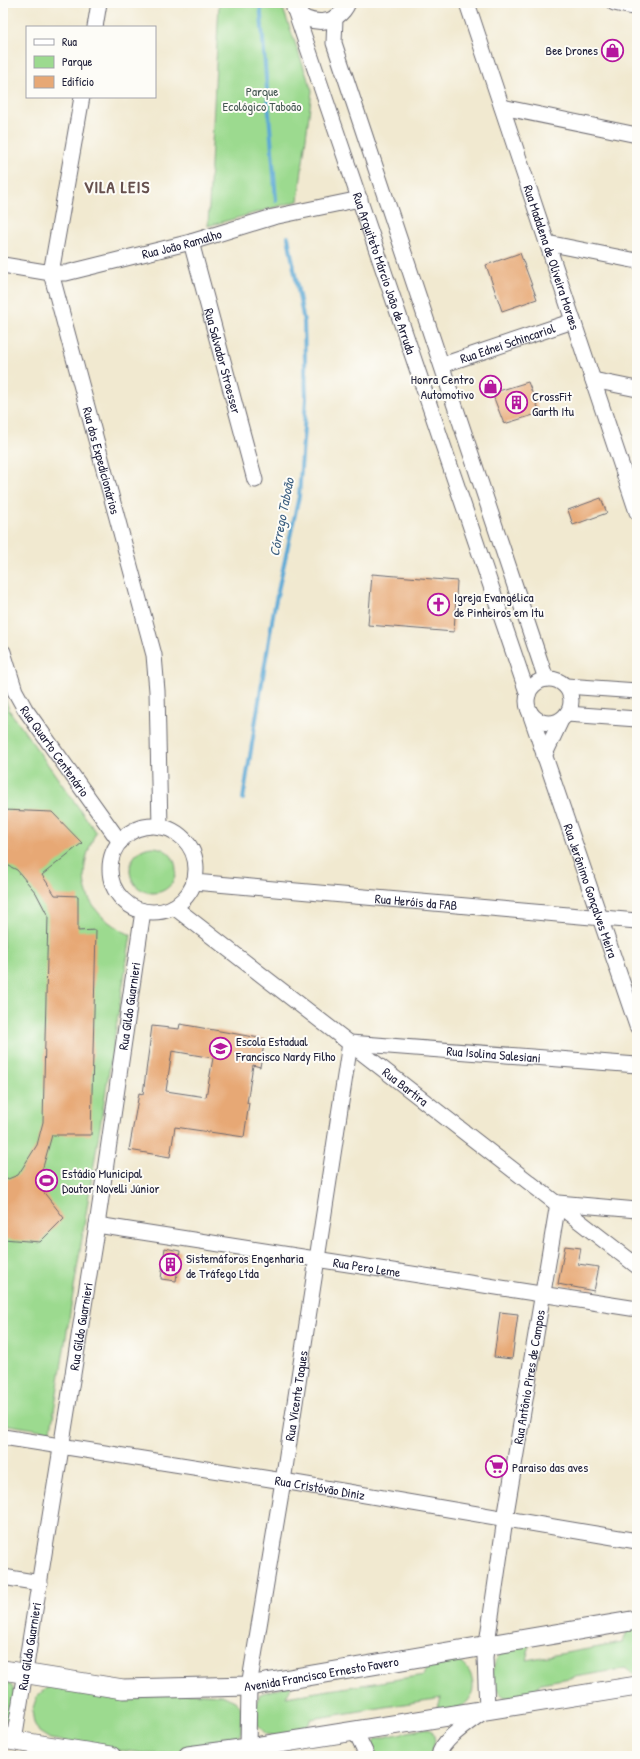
<svg xmlns="http://www.w3.org/2000/svg" width="640" height="1759" viewBox="0 0 640 1759" font-family="'Patrick Hand',sans-serif">
<style>
.green{fill:#9cda8f;stroke:#5f7e65}
.lines{fill:none;stroke-linecap:round;stroke-linejoin:round}
.stream{stroke:#5ca9d5;stroke-width:4}
.building{fill:#e7a875;fill-rule:evenodd}
.minor-casing{stroke:#6a686f;stroke-width:17}
.major-casing{stroke:#6a686f;stroke-width:21}
.minor{stroke:#fff;stroke-width:15}
.major{stroke:#fff;stroke-width:19}
.labels{text-anchor:middle;dominant-baseline:central;stroke-width:4;stroke-linejoin:round;paint-order:stroke}
.poi-label{font-size:13px;fill:#22223b;stroke:#fdfcf7;text-anchor:start}
.park-label{font-size:13px;fill:#475954;stroke:#fdfcf7}
.street-label{font-size:13px;fill:#22223b;stroke:#fdfcf7}
.water-label{font-size:14px;font-style:italic;fill:#3c5f80;stroke:#fdfcf7}
.district-label{font-size:17px;font-weight:bold;letter-spacing:1px;fill:#67514f;stroke:#fdfcf7}
</style>
<rect width="100%" height="100%" fill="#fdfcf7"/>
<filter id="ink" filterUnits="userSpaceOnUse"><feTurbulence type="fractalNoise" baseFrequency=".025" numOctaves="2"/><feDisplacementMap in="SourceGraphic" scale="8" xChannelSelector="R" yChannelSelector="G"/><feConvolveMatrix kernelMatrix="1 2 1 2 8 2 1 2 1" color-interpolation-filters="sRGB"/></filter>
<filter id="wash" filterUnits="userSpaceOnUse"><feTurbulence type="fractalNoise" baseFrequency=".012" numOctaves="4" result="noise"/><feDisplacementMap in="SourceGraphic" scale="16" xChannelSelector="R" yChannelSelector="G"/><feGaussianBlur stdDeviation="0.9" result="paint"/><feColorMatrix in="noise" values="0 0 0 0 0 0 0 0 0 0 0 0 0 0 0 0 0 1.4 0 .05"/><feComposite in="paint" operator="in"/></filter>
<g filter="url(#wash)">
<rect width="100%" height="100%" fill="#f1e9d0"/>
<g class="green">
<path d="M219,3H281L312,91L298,201L208,226Z"/>
<path d="M3,691L9,710L96,832C73,879 83,913 131,935L51,1430L47,1431L3,1424Z"/>
<circle cx="153" cy="870" r="23"/>
<path d="M637,1627V1676L626,1668L541,1683L533,1695C525,1696 513,1700 505,1697C490,1690 489,1663 501,1654C511,1647 519,1646 530,1645L526,1660L622,1643L628,1629Z"/>
<path d="M430,1660C438,1660 451,1658 458,1661C472,1667 478,1688 468,1701C461,1709 445,1710 436,1713L441,1698L311,1719L304,1731L280,1737L266,1734L256,1723L253,1710L260,1694L292,1684L286,1697L424,1675Z"/>
<path d="M3,1679C5,1681 9,1683 11,1685C20,1697 12,1714 3,1723Z"/>
<path d="M50,1685L222,1695L235,1701L241,1708V1733L233,1743L204,1751L154,1754L117,1750L50,1739L39,1732L34,1723L32,1711L37,1696Z"/>
<path d="M427,1728L433,1732L435,1741L431,1756H377L372,1744L375,1739Z"/>
</g>
<g class="lines">
<g class="stream">
<path d="M260,3L276,200"/>
<path d="M243,799L274,609L299,496L306,399L304,322L288,237"/>
</g>
</g>
<g id="blocks">
<g class="building">
<path d="M520,253L537,299L502,311L486,265Z"/>
<path d="M528,382L540,413L504,424L492,393Z"/>
<path d="M601,498L607,513L573,525L568,510Z"/>
<path d="M372,574L457,581L454,632L368,625Z"/>
<path d="M3,810L52,812L82,843L42,875L55,895L78,896V931L96,930L91,1135H52L38,1185L64,1218L40,1242L3,1239V1181L18,1175L37,1145L43,1122L48,916L36,893L17,870L3,863Z"/>
<path d="M180,1024L265,1039L260,1067L253,1065L247,1103H249L244,1137L175,1127L170,1157L129,1150L139,1093L143,1094L152,1026L179,1029ZM172,1051L213,1058L206,1097L166,1091Z"/>
<path d="M565,1246L581,1248L578,1264L599,1267L594,1291L558,1284Z"/>
<path d="M165,1248L180,1251L176,1281L161,1279Z"/>
<path d="M500,1312L518,1314L512,1359L494,1357Z"/>
</g>
</g>
</g>
<g filter="url(#ink)">
<use href="#blocks" fill-opacity="0" stroke="#6a686f" stroke-width="1"/>
<g class="lines">
<defs>
<g id="minor">
<path id="s1" d="M467,3L637,512"/>
<path d="M614,3L637,8"/>
<path d="M294,9C309,27 338,26 348,3"/>
<path id="s2" d="M295,10L528,695"/>
<path d="M335,18L334,43L546,679"/>
<path d="M95,27L99,3"/>
<path id="s3" d="M82,97L51,273L154,655L157,691L160,827"/>
<path d="M502,107L637,135"/>
<path id="s4" d="M191,242L255,480"/>
<path d="M547,243L637,261"/>
<path id="s5" d="M3,265L51,273H66L191,242L273,217L360,199"/>
<path id="s6" d="M442,365L573,321"/>
<path d="M593,380L637,389"/>
<path id="s7" d="M3,652L15,691L25,709L120,842"/>
<circle cx="549" cy="701" r="22"/>
<path d="M566,686L637,691"/>
<path id="s8" d="M529,710L637,1026"/>
<path d="M567,714L637,719"/>
<path d="M544,756L561,720"/>
<circle cx="153" cy="869" r="43"/>
<path id="s9" d="M194,882L637,921"/>
<path id="s10" d="M174,907L637,1266"/>
<path id="s11" d="M97,1225L637,1309"/>
<path id="s12" d="M3,1437L283,1481L637,1541"/>
<path d="M3,1577L40,1583"/>
<path d="M355,1731L367,1756"/>
<path id="s13" d="M14,1740L97,1225L143,911"/>
<path id="s14" d="M248,1748L249,1686L283,1481L350,1043L637,1065"/>
<path id="s15" d="M439,1756C441,1739 473,1720 487,1709L485,1657L505,1519L558,1203L637,1210"/>
</g>
<g id="major">
<path id="s16" d="M3,1670L123,1689L249,1686L637,1620"/>
<path d="M3,1739L111,1756"/>
<path d="M188,1756L248,1748L637,1686"/>
</g>
</defs>
<use href="#minor" class="minor-casing"/>
<use href="#major" class="major-casing"/>
<use href="#minor" class="minor"/>
<use href="#major" class="major"/>
</g>
</g>
<defs>
<symbol id="shop-ring" viewBox="-11 -11 22 22"><circle r="9.5" fill="#fdfcf7" stroke="#b5179e" stroke-width="1.5"/><path d="M-5-2.5h2.3a2.7 3.5 0 0 1 5.4 0H5L5.5 6h-11ZM-1.5-2.5h3a1.5 2.3 0 0 0-3 0Z" fill="#b5179e"/></symbol>
<symbol id="building-ring" viewBox="-11 -11 22 22"><circle r="9.5" fill="#fdfcf7" stroke="#b5179e" stroke-width="1.5"/><path d="M-4-6H4V6H1V3H-1V6H-4ZM-2.5-4.3h1.7v1.8h-1.7ZM.8-4.3h1.7v1.8H.8ZM-2.5-1h1.7V.8h-1.7ZM.8-1h1.7V.8H.8Z" fill="#b5179e"/></symbol>
<symbol id="church-ring" viewBox="-11 -11 22 22"><circle r="9.5" fill="#fdfcf7" stroke="#b5179e" stroke-width="1.5"/><path d="M-1.2-6h2.4v3.5h3.3v2.4h-3.3V6h-2.4V-.1h-3.3v-2.4h3.3Z" fill="#b5179e"/></symbol>
<symbol id="school-ring" viewBox="-11 -11 22 22"><circle r="9.5" fill="#fdfcf7" stroke="#b5179e" stroke-width="1.5"/><path d="M0-5L7-2L0 1L-7-2ZM-4 1L0 2.5L4 1V4Q0 6-4 4Z" fill="#b5179e"/></symbol>
<symbol id="stadium-ring" viewBox="-11 -11 22 22"><circle r="9.5" fill="#fdfcf7" stroke="#b5179e" stroke-width="1.5"/><path d="M0-5a6.5 5 0 1 0 0 10a6.5 5 0 1 0 0-10ZM-3.5-1.8h7v3.6h-7Z" fill="#b5179e"/></symbol>
<symbol id="supermarket-ring" viewBox="-11 -11 22 22"><circle r="9.5" fill="#fdfcf7" stroke="#b5179e" stroke-width="1.5"/><path d="M-6-5.5h2.5l.6 2H6L4.5 2H-2.5L-4.4-4H-6ZM-1.5 3.2a1.3 1.3 0 1 0 .1 0ZM3 3.2a1.3 1.3 0 1 0 .1 0Z" fill="#b5179e"/></symbol>
</defs>
<g fill-rule="evenodd">
<use href="#shop-ring" x="600" y="38" width="25" height="25"/>
<use href="#shop-ring" x="478" y="374" width="25" height="25"/>
<use href="#building-ring" x="504" y="390" width="25" height="25"/>
<use href="#church-ring" x="426" y="592" width="25" height="25"/>
<use href="#school-ring" x="208" y="1036" width="25" height="25"/>
<use href="#stadium-ring" x="34" y="1168" width="25" height="25"/>
<use href="#building-ring" x="158" y="1252" width="25" height="25"/>
<use href="#supermarket-ring" x="484" y="1454" width="25" height="25"/>
</g>
<g class="labels">
<g class="poi-label">
<text x="598" y="50" text-anchor="end">Bee Drones</text>
<text x="474" y="379" text-anchor="end">Honra Centro<tspan x="474" dy="15">Automotivo</tspan></text>
<text x="532" y="396">CrossFit<tspan x="532" dy="15">Garth Itu</tspan></text>
<text x="454" y="597">Igreja Evangélica<tspan x="454" dy="15">de Pinheiros em Itu</tspan></text>
<text x="236" y="1041">Escola Estadual<tspan x="236" dy="15">Francisco Nardy Filho</tspan></text>
<text x="62" y="1173">Estádio Municipal<tspan x="62" dy="15">Doutor Novelli Júnior</tspan></text>
<text x="186" y="1258">Sistemáforos Engenharia<tspan x="186" dy="15">de Tráfego Ltda</tspan></text>
<text x="512" y="1467">Paraiso das aves</text>
</g>
<g class="park-label">
<text x="262" y="91">Parque<tspan x="262" dy="15">Ecológico Taboão</tspan></text>
</g>
<g class="street-label">
<text stroke="none"><textPath href="#s5" startOffset="183">Rua João Ramalho</textPath></text>
<text stroke="none"><textPath href="#s1" startOffset="268">Rua Madalena de Oliveira Moraes</textPath></text>
<text stroke="none"><textPath href="#s2" startOffset="278">Rua Arquiteto Márcio João de Arruda</textPath></text>
<text stroke="none"><textPath href="#s6" startOffset="69">Rua Ednei Schincariol</textPath></text>
<text stroke="none"><textPath href="#s4" startOffset="123">Rua Salvador Stroesser</textPath></text>
<text stroke="none"><textPath href="#s3" startOffset="373">Rua dos Expedicionários</textPath></text>
<text stroke="none"><textPath href="#s7" startOffset="113">Rua Quarto Centenário</textPath></text>
<text stroke="none"><textPath href="#s8" startOffset="191">Rua Jerônimo Gonçalves Meira</textPath></text>
<text stroke="none"><textPath href="#s9" startOffset="223">Rua Heróis da FAB</textPath></text>
<text stroke="none"><textPath href="#s13" startOffset="743">Rua Gildo Guarnieri</textPath></text>
<text stroke="none"><textPath href="#s14" startOffset="857">Rua Isolina Salesiani</textPath></text>
<text stroke="none"><textPath href="#s10" startOffset="293">Rua Bartira</textPath></text>
<text stroke="none"><textPath href="#s11" startOffset="273">Rua Pero Leme</textPath></text>
<text stroke="none"><textPath href="#s13" startOffset="419">Rua Gildo Guarnieri</textPath></text>
<text stroke="none"><textPath href="#s15" startOffset="404">Rua Antônio Pires de Campos</textPath></text>
<text stroke="none"><textPath href="#s14" startOffset="356">Rua Vicente Taques</textPath></text>
<text stroke="none"><textPath href="#s12" startOffset="321">Rua Cristóvão Diniz</textPath></text>
<text stroke="none"><textPath href="#s13" startOffset="95">Rua Gildo Guarnieri</textPath></text>
<text stroke="none"><textPath href="#s16" startOffset="321">Avenida Francisco Ernesto Favero</textPath></text>
</g>
<g class="water-label">
<text transform="translate(281 517) rotate(-79)">Córrego Taboão</text>
</g>
<g class="district-label">
<text x="117" y="186">VILA LEIS</text>
</g>
</g>
<rect width="640" height="1759" fill="none" stroke="#fdfcf7" stroke-width="16"/>
<rect x="26" y="26" width="130" height="72" fill="#fdfcf7" stroke="#a5a5ac"/>
<rect x="34" y="39" width="20" height="6" fill="#ffffff" stroke="#a5a5ac"/>
<text x="62" y="46" font-size="12" fill="#22223b">Rua</text>
<rect x="34" y="56" width="20" height="12" fill="#9cda8f" stroke="#a5a5ac"/>
<text x="62" y="66" font-size="12" fill="#22223b">Parque</text>
<rect x="34" y="76" width="20" height="12" fill="#e7a875" stroke="#a5a5ac"/>
<text x="62" y="86" font-size="12" fill="#22223b">Edifício</text>
</svg>
